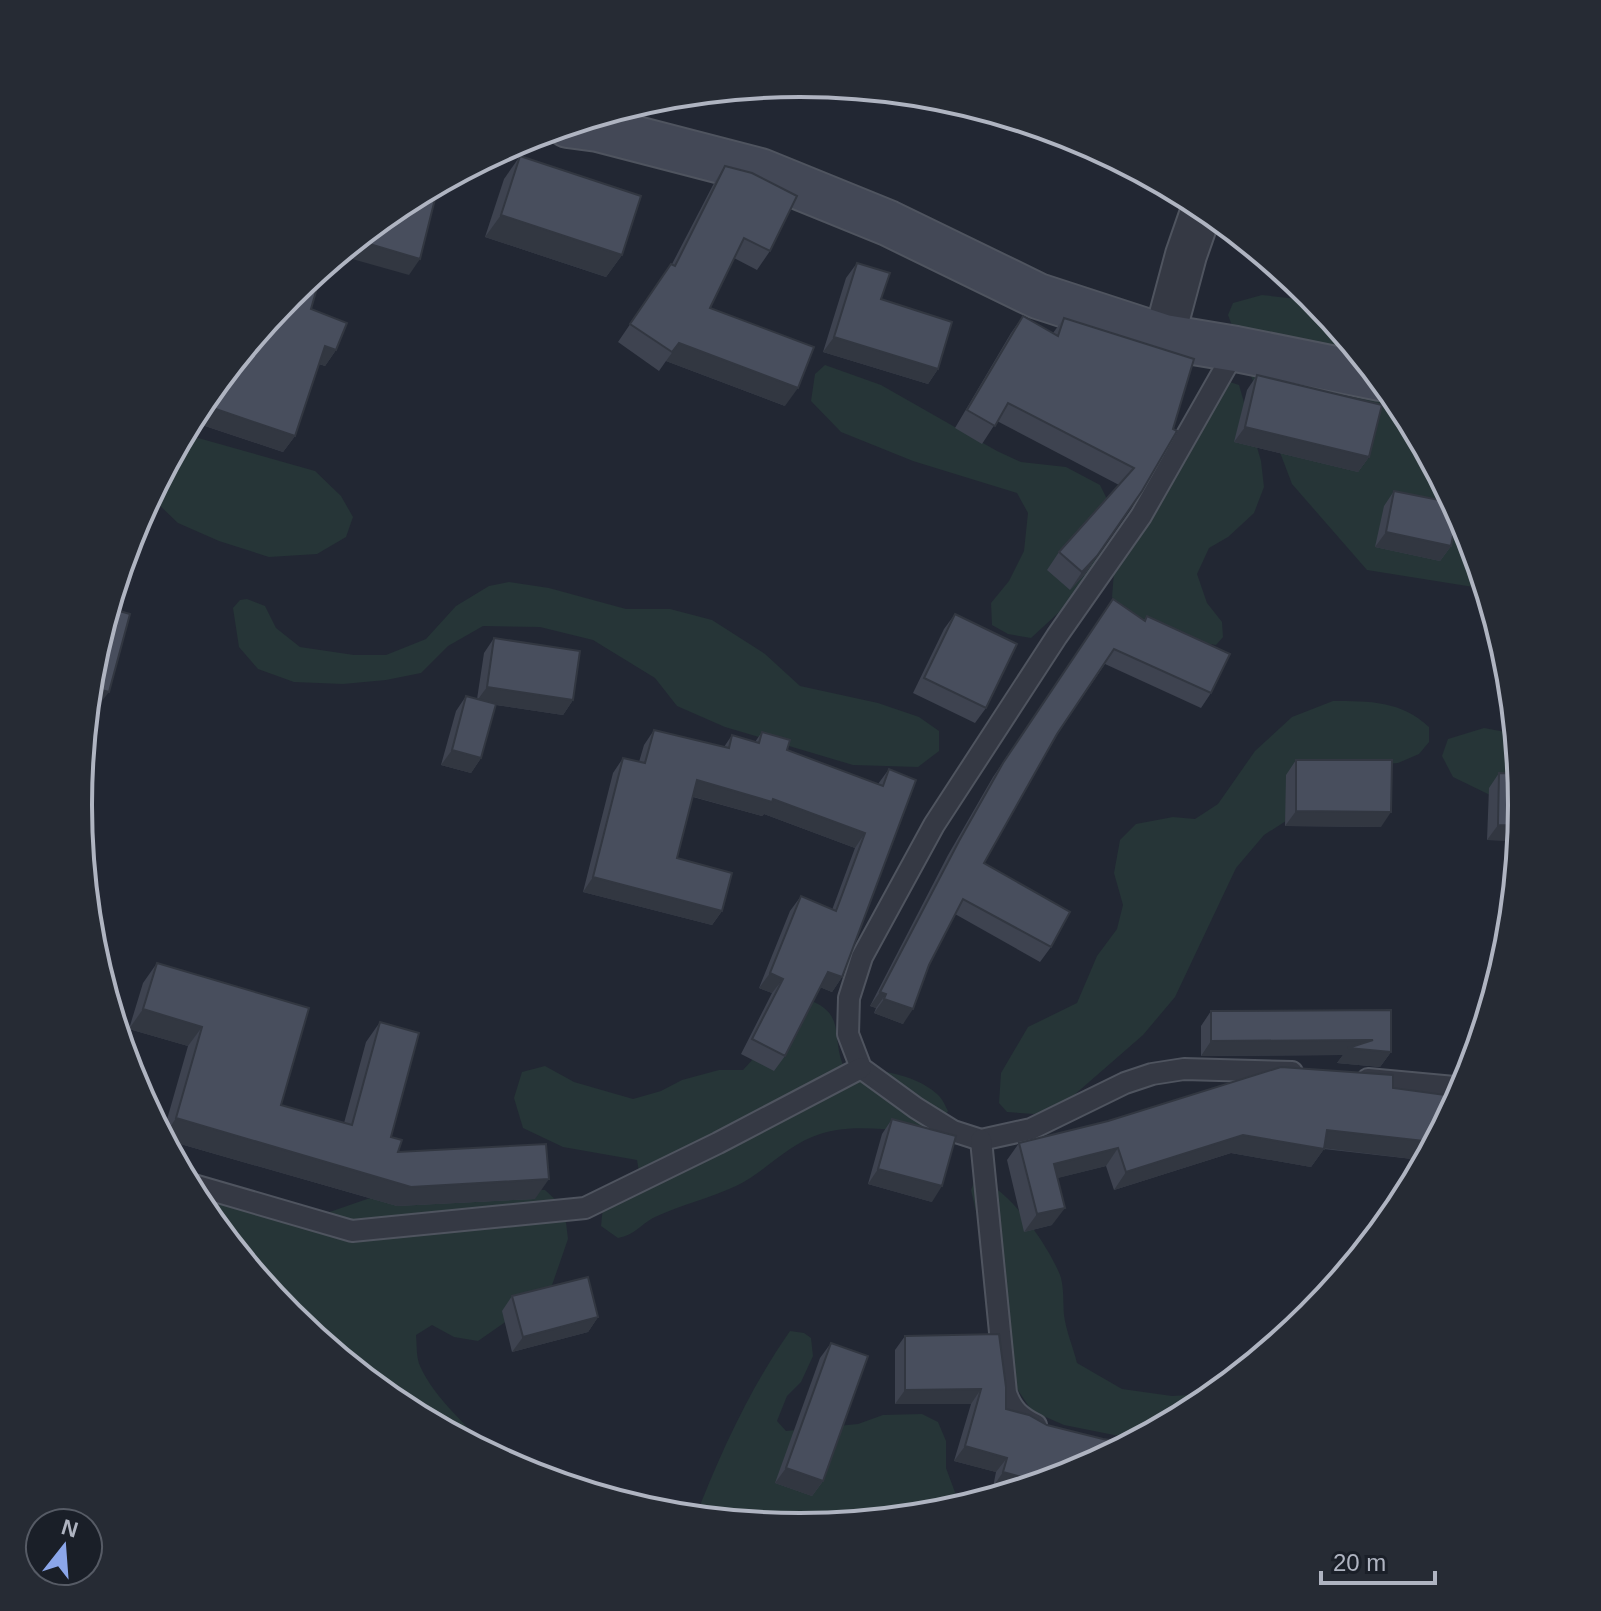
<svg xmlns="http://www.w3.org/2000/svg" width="1601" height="1611" viewBox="0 0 1601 1611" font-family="Arial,sans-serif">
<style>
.green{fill:#263537}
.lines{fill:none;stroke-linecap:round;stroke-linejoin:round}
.lane-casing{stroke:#4f545f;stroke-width:24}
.street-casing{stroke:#4f545f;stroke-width:44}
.secondary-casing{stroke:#4f545f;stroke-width:48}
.lane{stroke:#353944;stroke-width:20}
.street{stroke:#353944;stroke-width:40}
.secondary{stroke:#434856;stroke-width:44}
.wall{fill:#3e4350}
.shaded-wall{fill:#323741}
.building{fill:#484e5d;stroke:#323741;stroke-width:2}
.rim{fill:none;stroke:#afb4c1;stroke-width:4}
</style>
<rect width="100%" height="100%" fill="#222733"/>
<g class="green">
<path d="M1262,295L1316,301L1401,404L1468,529L1486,589L1367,570L1292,484L1228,315L1233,303Z"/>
<path d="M825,365L881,385L997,451L1021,462L1066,467L1100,485L1113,511L1094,580L1031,638L1008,634L992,625L991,603L1009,581L1024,551L1028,513L1017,493L913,461L841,432L811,401L815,374Z"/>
<path d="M1230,382L1239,385L1261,461L1264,487L1254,513L1228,537L1209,548L1197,574L1207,603L1222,622L1223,637L1216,645L1178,639L1126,617L1112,597L1115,560L1139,521L1186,457L1213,397Z"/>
<path d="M184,434L315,471L341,496L353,517L346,537L317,554L269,557L219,541L178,523L155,501L152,493Z"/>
<path d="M509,582L549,588L626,609H670L712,620L765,654L800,686L878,703L919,717L939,731V751L918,767L853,765L725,727L677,706L655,678L593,640L540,627L483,626L448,646L421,673L386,680L343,684L294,682L258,669L239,647L233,608L240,600L247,599L265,606L276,628L300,647L354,655H386L426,639L456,606L489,586Z"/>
<path d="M1333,701C1369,701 1402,701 1429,727V742L1419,754L1398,763L1373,765L1264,835L1236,868L1175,997L1143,1035L1065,1103L1034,1114L1007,1112L999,1103L1001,1073L1028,1027L1077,1003L1097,956L1117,929L1123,905L1114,873L1120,840L1136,824L1173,817L1195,819L1218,804L1255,751L1292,717Z"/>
<path d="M1484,728L1516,734L1523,811L1453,777L1442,756L1448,739Z"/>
<path d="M814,1002C845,1016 832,1039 843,1065C873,1070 913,1072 937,1094C942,1098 945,1105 948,1111L936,1128C898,1135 859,1121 820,1134C788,1144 765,1172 736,1186C710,1198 681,1205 655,1217C641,1224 635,1235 618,1238L601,1226L603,1206L639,1172L637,1160L563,1147L523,1128L514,1098L522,1072L545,1066L574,1082L633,1099L661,1091L682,1080L719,1070H743L804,1003Z"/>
<path d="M181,1172H194L241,1191L318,1216L396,1189L545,1190L558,1202L565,1214L568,1239L550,1291L478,1341L454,1337L432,1325L416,1335C417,1345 416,1357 420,1366C435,1400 469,1425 491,1455L399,1406L289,1316L200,1207Z"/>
<path d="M975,1180C1004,1179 1053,1252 1061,1278C1064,1290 1063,1303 1064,1315C1066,1331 1073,1347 1077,1363L1122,1389L1172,1396L1206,1394L1214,1396L1202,1406L1139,1440L1064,1425L1032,1411L1003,1368L988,1262L971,1190Z"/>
<path d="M790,1331L804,1333L811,1338L813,1356L801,1382L787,1396L777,1421L786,1431L858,1424L883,1415L922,1414L938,1422L946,1441V1468L956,1495L955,1510L941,1514L800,1528L695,1518C721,1452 749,1390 790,1331Z"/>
</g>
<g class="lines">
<defs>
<g id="lane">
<path d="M1236,349L1141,516L1057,636L934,825L862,957L849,998L848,1034L861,1068L916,1108L953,1131L981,1140L1031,1129L1125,1083L1152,1074L1184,1069L1292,1072"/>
<path d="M1368,1079L1465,1088"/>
<path d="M981,1140L1006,1393C1012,1410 1020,1417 1036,1425"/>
<path d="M187,1183L352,1231L585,1208L718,1143L861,1068"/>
</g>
<path id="street" d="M1164,337L1186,255L1203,206"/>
<path id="secondary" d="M568,125L598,129L760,171L888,223L1038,296L1164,337L1236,349L1380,378"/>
</defs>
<use href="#lane" class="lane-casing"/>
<use href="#street" class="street-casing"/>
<use href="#secondary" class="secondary-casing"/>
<use href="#lane" class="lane"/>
<use href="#street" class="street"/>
<use href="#secondary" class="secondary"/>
</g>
<g class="wall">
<path d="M520,156L622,255L606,277L485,237L504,179Z"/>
<path d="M725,166L770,251L757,270L734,258L710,308L785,406L666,361L659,371L618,342L671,264H672L713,185Z"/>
<path d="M857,263L881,299L938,369L928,384L823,352L846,278Z"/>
<path d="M290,294L311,309L336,350L325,366L319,364L295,436L283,452L196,423L204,399Z"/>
<path d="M1023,316L1053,333L1064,318L1194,359L1142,491L1085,574L1070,590L1047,570L1059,552L1119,485L997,421L982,444L955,428L1011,333Z"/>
<path d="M1257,375L1369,457L1358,472L1234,442L1247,390Z"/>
<path d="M1394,491L1451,546L1440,561L1375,547L1384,506Z"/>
<path d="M1113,599L1144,620L1147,616L1211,693L1201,708L1105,664L1057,734L984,863L1051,947L1040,962L955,914L929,965L903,1024L874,1013L876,1008L870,1006L948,855L993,777Z"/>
<path d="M955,614L986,708L975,723L913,693L944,629Z"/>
<path d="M494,638L573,700L563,715L496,705L481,758L471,773L441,765L456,711L466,696L477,699L484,653Z"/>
<path d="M654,730L724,747L732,735L755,742L762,732L787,750L878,784L889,769L842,977L832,992L820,987L785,1056L774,1071L741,1054L772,993L759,988L790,911L801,896L832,910L855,848L764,814L762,816L693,797L677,858L722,911L712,925L583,892L613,773L623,758L639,762L644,745Z"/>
<path d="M1296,760L1381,827L1285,826L1286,775Z"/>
<path d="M1499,773L1523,806L1520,841L1487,840L1489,788Z"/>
<path d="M157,963L281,1105L344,1123L366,1042L380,1022L391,1137L398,1152L535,1199L397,1206L163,1139L162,1137L188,1046L129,1029L143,983Z"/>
<path d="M1211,1011L1391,1052L1380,1067L1337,1063L1343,1055L1201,1056V1026Z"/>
<path d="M1393,1088L1460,1097L1420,1172L1421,1160L1324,1149L1311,1167L1231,1153L1114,1190L1106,1166L1057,1178L1052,1225L1024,1232L1007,1160L1019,1143Z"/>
<path d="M892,1119L932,1202L868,1184L882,1134Z"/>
<path d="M512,1296L598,1317L588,1332L512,1352L502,1311Z"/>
<path d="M905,1336L1006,1409L1047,1425L993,1487L996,1472L954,1461L971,1404H895V1350Z"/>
<path d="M831,1343L823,1481L812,1496L775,1483L820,1358Z"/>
</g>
<g class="shaded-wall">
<path d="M501,215L622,255L606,277L485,237Z"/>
<path d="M356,240L420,259L409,275L338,255Z"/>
<path d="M834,337L938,369L928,384L823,352Z"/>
<path d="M679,343L798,388L785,406L666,361Z"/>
<path d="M325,346L336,350L325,366L314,362Z"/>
<path d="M207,406L295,436L283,452L196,423Z"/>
<path d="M1245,427L1369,457L1358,472L1234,442Z"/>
<path d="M1386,532L1451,546L1440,561L1375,547Z"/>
<path d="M1097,556L1085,574L1070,590L1082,572Z"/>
<path d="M90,687L109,692L95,710L88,708Z"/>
<path d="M487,687L573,700L563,715L476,702Z"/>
<path d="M452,750L481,758L471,773L441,765Z"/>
<path d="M697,780L773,799L865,833L855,848L764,814L762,816L687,795Z"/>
<path d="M1296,811L1391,812L1381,827L1285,826Z"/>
<path d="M1498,825L1521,826L1520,841L1487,840Z"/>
<path d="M593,877L722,911L712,925L583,892Z"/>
<path d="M828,972L842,977L832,992L817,986Z"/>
<path d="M770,973L783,979L772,993L759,988Z"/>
<path d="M880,992L886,994L876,1008L870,1006Z"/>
<path d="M884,999L913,1009L903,1024L874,1013Z"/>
<path d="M143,1009L202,1027L188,1046L129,1029Z"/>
<path d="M1373,1040L1391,1052L1380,1067L1337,1063L1343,1055L1201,1056L1211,1041Z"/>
<path d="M176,1118L549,1179L535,1199L397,1206L163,1139V1138Z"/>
<path d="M1327,1130L1434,1142L1421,1160L1314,1147Z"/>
<path d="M1243,1135L1324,1149L1311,1167L1231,1153L1114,1190L1126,1172Z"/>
<path d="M1118,1148L1106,1166L1042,1182L1054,1164Z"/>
<path d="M878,1169L942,1186L932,1202L868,1184Z"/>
<path d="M1065,1208L1052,1225L1024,1232L1037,1214Z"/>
<path d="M598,1317L588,1332L512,1352L523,1337Z"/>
<path d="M981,1389L971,1404H895L905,1390Z"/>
<path d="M965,1446L1007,1458L996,1472L954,1461Z"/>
<path d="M786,1468L823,1481L812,1496L775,1483Z"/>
<path d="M1003,1472L1043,1483L1013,1492L993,1487Z"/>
</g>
<g class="building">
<path d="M520,156L641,196L622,255L501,215Z"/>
<path d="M725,166L752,173L797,196L770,251L744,238L710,308L814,347L798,388L679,343L672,352L630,324L671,264L675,266Z"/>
<path d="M439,183L420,259L356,240L399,205Z"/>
<path d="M857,263L890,273L881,299L952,322L938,369L834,337Z"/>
<path d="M323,267L311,309L347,323L336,350L325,346L295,436L207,406L214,387L245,349L248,350L252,340L290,294Z"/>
<path d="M1023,316L1058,336L1064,318L1194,359L1173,429L1177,431L1142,491L1097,556L1082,572L1059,552L1134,468L1008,403L995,426L967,410Z"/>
<path d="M1257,375L1382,405L1369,457L1245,427Z"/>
<path d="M1394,491L1454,503L1458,511L1451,546L1386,532Z"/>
<path d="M1113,599L1145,621L1147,616L1230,654L1211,693L1114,649L1057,734L984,863L1070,912L1051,947L963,899L929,965L913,1009L884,999L886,994L880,992L959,841L1003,763Z"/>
<path d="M109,608L130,614L109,692L90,687L92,664Z"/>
<path d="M955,614L1017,644L986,708L924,678Z"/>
<path d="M494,638L580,651L573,700L487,687Z"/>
<path d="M466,696L496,704L481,758L452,750Z"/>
<path d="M654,730L729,748L732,735L759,743L762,732L790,740L787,750L883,786L889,769L916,780L842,977L828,972L785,1056L752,1039L783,979L770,973L801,896L836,911L865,833L773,799L772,802L697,780L677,858L732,873L722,911L593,877L623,758L645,763Z"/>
<path d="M1296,760H1392L1391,812L1296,811Z"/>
<path d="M1499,773L1520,774L1523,806L1521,826L1498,825Z"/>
<path d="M157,963L309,1008L281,1105L352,1125L380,1022L419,1033L391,1137L402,1140L398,1152L546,1144L549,1179L411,1187L176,1118L202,1027L143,1009Z"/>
<path d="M1391,1010V1052L1348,1048L1373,1040L1211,1041V1011Z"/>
<path d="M1281,1067L1393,1075V1088L1460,1097L1433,1147L1434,1142L1327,1130L1324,1149L1243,1135L1126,1172L1118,1148L1054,1164L1065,1208L1037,1214L1019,1143L1108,1121Z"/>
<path d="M892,1119L956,1136L942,1186L878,1169Z"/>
<path d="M588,1277L598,1317L523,1337L512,1296Z"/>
<path d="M999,1334L1006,1387V1409L1029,1415L1047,1425L1103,1439L1133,1443L1077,1473L1043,1483L1003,1472L1007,1458L965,1446L981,1389L905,1390V1336Z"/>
<path d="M831,1343L868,1356L823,1481L786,1468Z"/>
</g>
<path d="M0 0H1601V1611H0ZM92 805a708 708 0 1 1 1416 0a708 708 0 1 1-1416 0Z" fill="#262b34" fill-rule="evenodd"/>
<path class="rim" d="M92 805a708 708 0 1 1 1416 0a708 708 0 1 1-1416 0Z"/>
<g transform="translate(64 1547) rotate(17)"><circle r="38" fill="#1a1f28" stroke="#565b65" stroke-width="2"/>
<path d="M0-6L14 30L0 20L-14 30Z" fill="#8ba6ea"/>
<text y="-12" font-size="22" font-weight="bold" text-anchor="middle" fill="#afb4c1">N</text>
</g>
<path d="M1321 1571v12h114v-12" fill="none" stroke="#afb4c1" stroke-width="4"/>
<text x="1333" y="1571" font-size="24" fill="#afb4c1" stroke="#1a1f28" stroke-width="6" paint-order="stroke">20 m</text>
</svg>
